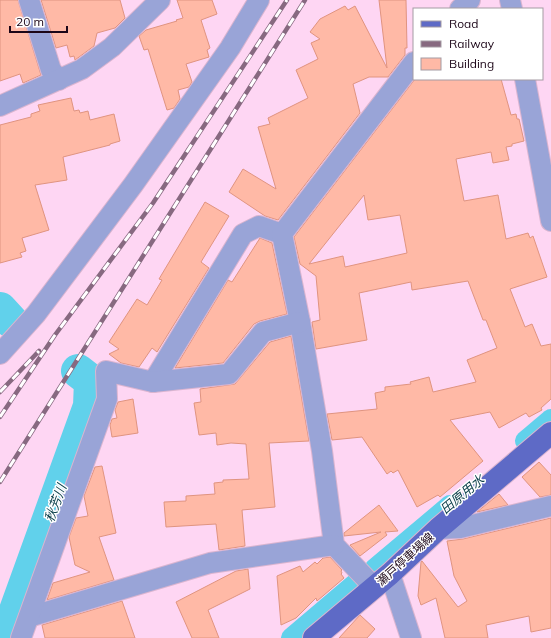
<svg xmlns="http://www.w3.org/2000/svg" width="551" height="638" viewBox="0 0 551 638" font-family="Mulish,'Noto Sans JP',sans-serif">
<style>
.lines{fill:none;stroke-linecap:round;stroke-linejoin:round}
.canal{stroke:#61d1eb;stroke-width:20}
.river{stroke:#61d1eb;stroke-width:34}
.building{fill:#ffb9a6;stroke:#e09480;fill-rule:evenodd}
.minor-casing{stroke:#dab5d0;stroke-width:22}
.major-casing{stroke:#dab5d0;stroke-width:24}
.minor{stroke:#99a4d7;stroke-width:20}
.major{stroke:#5e6ac6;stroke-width:22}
.rail-casing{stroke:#876980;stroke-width:4.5}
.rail{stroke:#fff;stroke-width:3;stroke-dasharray:9;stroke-linecap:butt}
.labels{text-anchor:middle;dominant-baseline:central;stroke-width:3;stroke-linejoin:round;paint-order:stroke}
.street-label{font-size:12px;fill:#1c0618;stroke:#fff}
.water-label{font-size:13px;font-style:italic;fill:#0f424d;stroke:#fff}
</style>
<rect width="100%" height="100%" fill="#fed6f3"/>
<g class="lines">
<g class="canal">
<path d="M525,441L551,419"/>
<path d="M374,569L450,505"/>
<path d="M291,638L357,582"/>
</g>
<g class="river">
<path d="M0,309L11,321"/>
<path d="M6,638L90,406L91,381L78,371"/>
</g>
</g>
<g class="building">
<path d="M0,0H18L41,75L23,83L20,74L0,81Z"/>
<path d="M41,0H120L125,18L115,28L97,33L94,46L75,60L74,56L70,57L67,45L56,48Z"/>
<path d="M177,0H212L217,14L201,20L210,48L207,50L209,57L186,64L192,82L189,87L178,90L180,99L174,108L167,110L148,49L144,50L139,36L146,30L177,21L176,20L183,18Z"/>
<path d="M379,0H406L407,48H405V55L388,77H369L353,84L360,113L278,220L265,216L229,192L243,169L276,189L258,127L270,124L268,118L308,98L296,70L318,59L311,43L320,39L310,32L320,19L345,6L348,10L355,6L387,68Z"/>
<path d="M415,79H501L511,115L516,114L517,119H519L524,141L512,144V146L506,147L509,160L493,163L491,152L456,159L464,201L498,195L506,239L528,233L530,238L533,236L547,277L510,289L525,327L532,324L541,346L551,344V399L541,408L542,410L529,417L526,413L499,428L490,412L450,420L483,461L440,497L438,495L417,507L398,470L393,473L391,471L387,474L362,437L332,440L327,414L377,409L375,393L385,391V387L411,384L410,382L429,377L433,392L476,382L467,360L497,348L486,320H483L468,281L412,290L411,282L359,293L367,340L316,349L312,322L320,320L316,276L300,264L294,237ZM364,195L368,220L400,215L407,253L345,267L343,256L309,264Z"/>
<path d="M71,98L74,111L79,110L80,113L88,111L90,120L114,114L120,141L110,144V145L63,157L67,180L35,185L49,230L22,238L26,251L20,253L22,257L0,263V125L31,117V114L40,111L38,105Z"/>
<path d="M205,202L229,216L201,262L209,268L157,352L152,348L139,367L121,363L109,354L119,349L109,342L137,299L147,305L162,280L159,279Z"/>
<path d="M260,238L272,243L287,314L260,321L254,324L223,363L175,368L228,280L232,282Z"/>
<path d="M291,336L309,441L269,443L275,507L242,510L245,546L219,550L216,524L166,527L164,502L186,501V496L215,494L214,483L223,482V480L249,479L246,444L231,443L217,445L216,433L199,435L194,403L201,402L200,389L235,384L270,342Z"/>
<path d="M133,399L138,433L112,437L110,425L112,419L117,418L115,410L118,402Z"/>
<path d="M539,462L551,475V495L540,497L522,477Z"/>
<path d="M102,466L116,533L99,537L114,580L47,600L53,583L90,572L75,565L69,537L76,518L88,516L84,496L95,467Z"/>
<path d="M499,494L508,505L477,512Z"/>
<path d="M379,505L398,531L385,532L387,535L360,556L350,545L381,532L344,536V533Z"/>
<path d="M551,518V628L531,632L529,616L486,625L488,638H445L436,598L421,605L418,596L421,562L422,561L458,607L467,601L454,576L447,541L463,539Z"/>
<path d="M330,557L342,570L341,571L342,573L341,574L344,578L317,601L316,598L296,618L281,625L277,576L300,566L303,572L315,562L317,564L323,558Z"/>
<path d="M248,569L250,589L208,610L219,638H192L176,602L236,571Z"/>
<path d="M122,601L135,638H45L42,625Z"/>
<path d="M360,615L375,629L367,638H339Z"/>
</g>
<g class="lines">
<defs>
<g id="minor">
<path d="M29,0L51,70L59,80"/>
<path d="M510,0L512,9"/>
<path d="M460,9L470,0"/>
<path d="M525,79L551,221"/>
<path d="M0,106L82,69L112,47L160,0"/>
<path d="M0,354L36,314L133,185L230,48L259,0"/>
<path d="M153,382L243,234L259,226L282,234"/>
<path d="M438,529L460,528L551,506"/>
<path d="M390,574L411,638"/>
<path d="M374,587L334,545L322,451L300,322L282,234L414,62"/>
<path d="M29,617L210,563L334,545"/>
<path d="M21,638L107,399L106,371L153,382L229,374L263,332L300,322"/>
</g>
<path id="major" d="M314,638L390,574L438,529L551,433"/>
</defs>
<use href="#minor" class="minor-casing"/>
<use href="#major" class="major-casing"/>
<use href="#minor" class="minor"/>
<use href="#major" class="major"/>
<defs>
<g id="rail">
<path d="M0,392L39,351"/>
<path d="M0,417L55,335L153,203L287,0"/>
<path d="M0,482L305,0"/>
</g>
</defs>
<use href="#rail" class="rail-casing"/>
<use href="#rail" class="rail"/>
</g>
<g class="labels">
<g class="street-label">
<text transform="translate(405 559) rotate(-42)">瀬戸停車場線</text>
</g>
<g class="water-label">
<text transform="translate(462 494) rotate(-40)">田原用水</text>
<text transform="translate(55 503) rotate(-70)">秋芳川</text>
</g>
</g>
<rect x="413" y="8" width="130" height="72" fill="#ffffff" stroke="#a49ba3"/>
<rect x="421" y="21" width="20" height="6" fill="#5e6ac6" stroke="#a49ba3"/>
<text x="449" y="28" font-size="12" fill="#1c0618">Road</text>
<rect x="421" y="41" width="20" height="6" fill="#876980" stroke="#a49ba3"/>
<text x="449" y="48" font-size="12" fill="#1c0618">Railway</text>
<rect x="421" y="58" width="20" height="12" fill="#ffb9a6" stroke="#a49ba3"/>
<text x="449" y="68" font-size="12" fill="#1c0618">Building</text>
<path d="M10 26v6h57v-6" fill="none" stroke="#1c0618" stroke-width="2"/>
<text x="16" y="26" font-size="12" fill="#1c0618" stroke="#ffffff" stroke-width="3" paint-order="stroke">20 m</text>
</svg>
